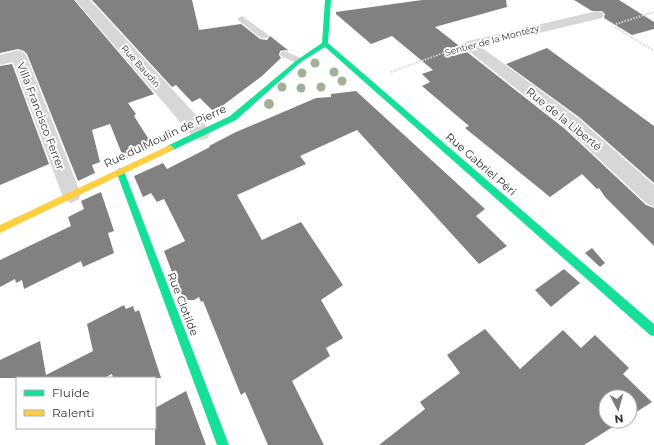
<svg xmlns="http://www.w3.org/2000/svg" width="654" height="445" viewBox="0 0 654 445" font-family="Montserrat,sans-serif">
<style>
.building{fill:#818181}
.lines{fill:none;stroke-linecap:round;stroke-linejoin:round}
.path{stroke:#d6d6d6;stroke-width:2;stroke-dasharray:1.5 1.5;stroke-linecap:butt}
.lane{fill:#d7d7d7;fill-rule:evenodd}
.street{fill:#d7d7d7;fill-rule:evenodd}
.fast{fill:#16e098;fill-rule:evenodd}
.slow{fill:#ffcf43;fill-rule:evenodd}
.tree{fill:#a2b095}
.labels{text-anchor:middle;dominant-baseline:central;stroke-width:4;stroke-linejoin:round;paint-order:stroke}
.far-street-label{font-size:9px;fill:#333;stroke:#fff}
.street-label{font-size:11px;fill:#333;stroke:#fff}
</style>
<rect width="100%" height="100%" fill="#fff"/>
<g class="building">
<path d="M0,0H74L154,94L128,103L136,114L134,116L153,146L127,158L125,153L122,154L110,124L92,130L100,162L92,165L95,173L78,181L27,54L24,51L18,49L0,53Z"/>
<path d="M92,0H192L199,30L241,24L260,39L267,40L270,36L289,51L285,50L280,51L279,55L281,58L262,76L214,112L200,98L192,102L176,85L172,87Z"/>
<path d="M422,0H506L507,7L435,27L565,129L646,205L654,208V246L605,197L599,188L597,189L582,174L550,197L465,128L469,126L422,86L430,82L422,74L433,70L392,36L371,44L336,14V12Z"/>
<path d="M574,0H619L654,22V29L632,35L604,18L605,14L602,11H592Z"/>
<path d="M547,48L654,126V183L579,117L506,64Z"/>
<path d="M12,64L49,164L0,185V66Z"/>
<path d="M356,91L485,209L476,216L507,246L479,264L357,130L300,156L306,164L237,195L262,240L301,222L343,285L321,300L343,338L326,348L330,356L292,381L324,445H268L245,392L241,395L203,301L201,302L199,297L194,300H184L173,275L164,251L185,241L164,199L157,202L151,193L143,197L134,176L163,163L167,169L210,147L209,146L234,133L316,98L331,97V94Z"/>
<path d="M101,192L114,231L108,233L114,253L83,267L81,261L24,289L22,280L16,283L15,279L0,287V260L71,226L68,217L84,209L81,201Z"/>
<path d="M592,248L605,263L600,267L585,253Z"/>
<path d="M564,269L580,283L551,307L535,290Z"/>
<path d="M124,305L126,309L133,306L135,312L139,310L161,378H113L112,374L104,378H0V360L40,341L46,375L93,351L87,324Z"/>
<path d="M485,329L520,369L563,330L581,348L595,335L629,368L623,374L652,402L630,416V397H606V421H622L584,445H379L425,409L420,402L460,373L447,355Z"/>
<path d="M186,391L206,445H155V408Z"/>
</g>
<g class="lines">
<g class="path">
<path d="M616,24L654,12"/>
<path d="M615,27L654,51"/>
<path d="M391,72L449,51"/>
</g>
<g class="lane">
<path d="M242,16L267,34L269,36L267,38H261L239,21L237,19Z"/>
<path d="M285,51L303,59L304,61L299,64L281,56L280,54L281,52Z"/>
</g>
<g class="street">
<path d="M75,0H90L208,128L210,133L208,138L201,140L194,138Z"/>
<path d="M597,11L602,12L604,15L602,18L481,47L578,118L654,185V207L647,204L566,128L461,45L464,42Z"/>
<path d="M18,50L24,52L26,55L81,194L78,200L71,203L64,200L13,62L0,65V55Z"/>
</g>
<g class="fast">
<path d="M325,0H331L328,43L654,324V336L650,335L325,47L301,62L236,120L173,150H167L166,148L167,146L230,116L297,60L322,43Z"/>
<path d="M120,168L124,171L229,445H217L116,171Z"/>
</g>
<path class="slow" d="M170,145L174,148L173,150L0,233V225Z"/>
</g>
<g class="tree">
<circle cx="315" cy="63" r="4.5"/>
<circle cx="334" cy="72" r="4.5"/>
<circle cx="302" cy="73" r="4.5"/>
<circle cx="342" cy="81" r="4.5"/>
<circle cx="282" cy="87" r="4.5"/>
<circle cx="321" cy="87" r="4.5"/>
<circle cx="301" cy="88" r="4.5"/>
<circle cx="269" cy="104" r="5"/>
</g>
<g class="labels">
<g class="far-street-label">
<text transform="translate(492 40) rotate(-15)">Sentier de la Montézy</text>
<text transform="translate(141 66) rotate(48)">Rue Baudin</text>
</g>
<g class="street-label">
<text transform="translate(41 116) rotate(69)">Villa Francisco Ferrer</text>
<text transform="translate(564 119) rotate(39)">Rue de la Liberté</text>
<text transform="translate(165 136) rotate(-25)">Rue du Moulin de Pierre</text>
<text transform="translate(481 164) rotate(41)">Rue Gabriel Péri</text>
<text transform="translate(183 304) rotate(69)">Rue Clotilde</text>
</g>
</g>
<rect x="16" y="377" width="140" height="52" fill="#ffffff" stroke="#adadad"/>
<rect x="24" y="390" width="20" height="6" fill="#16e098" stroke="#adadad"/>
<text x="52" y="397" font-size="12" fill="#333333">Fluide</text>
<rect x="24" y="410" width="20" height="6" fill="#ffcf43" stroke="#adadad"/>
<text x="52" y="417" font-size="12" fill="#333333">Ralenti</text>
<g transform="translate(618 409) rotate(174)"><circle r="19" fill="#ffffff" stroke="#adadad"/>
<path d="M0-3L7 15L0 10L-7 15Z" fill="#7a7a7a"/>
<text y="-6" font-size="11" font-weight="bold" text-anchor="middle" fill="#333333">N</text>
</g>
</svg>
